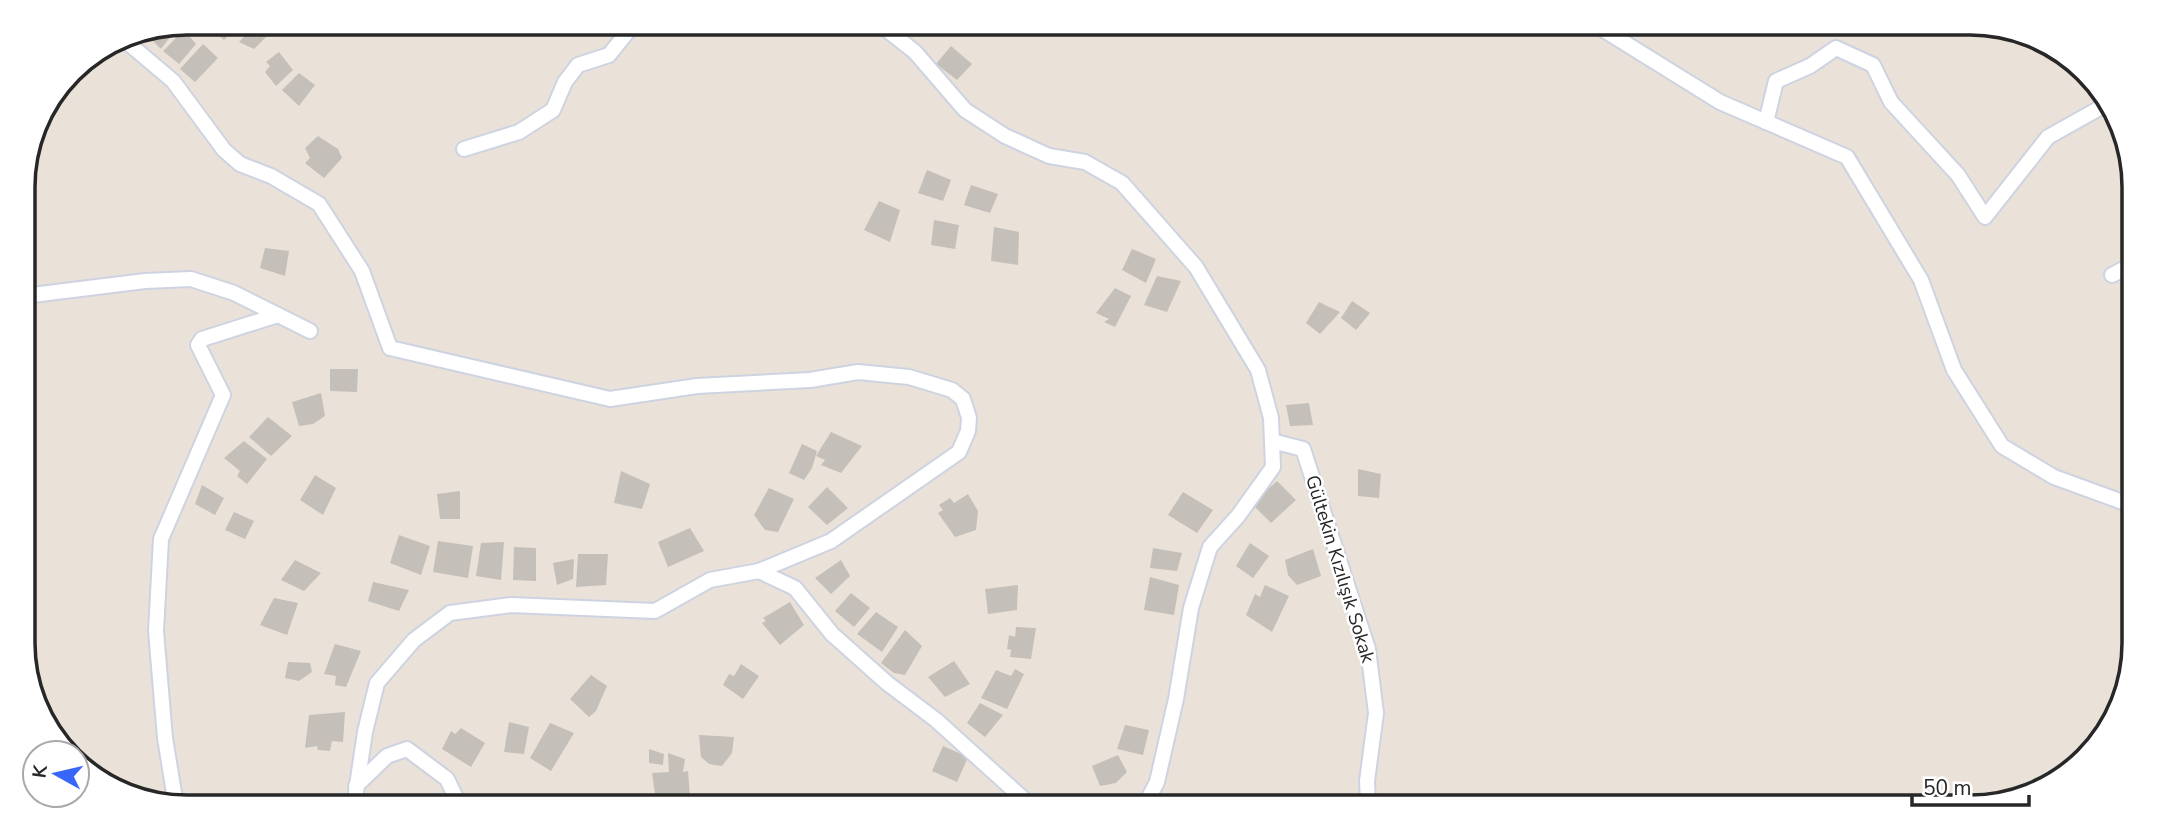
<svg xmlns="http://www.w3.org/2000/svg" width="2157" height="830" viewBox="0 0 2157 830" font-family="'Nunito Sans',sans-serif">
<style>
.building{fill:#c5bfb9}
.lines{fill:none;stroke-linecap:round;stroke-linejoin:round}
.street-casing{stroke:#ced3e1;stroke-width:18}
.street{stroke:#fff;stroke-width:14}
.labels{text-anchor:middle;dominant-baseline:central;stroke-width:5;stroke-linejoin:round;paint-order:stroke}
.street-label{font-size:19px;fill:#272727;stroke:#fff}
.rim{fill:none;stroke:#272727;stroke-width:3.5}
</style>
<rect width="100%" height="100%" fill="#eae2d9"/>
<g class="building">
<path d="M205,23H240L224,40Z"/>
<path d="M180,24L161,49L146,34L149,30Z"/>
<path d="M255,25L268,35L254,49L239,42Z"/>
<path d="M184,30L196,44L179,64L163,51Z"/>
<path d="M203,44L218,58L195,82L180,69Z"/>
<path d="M951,46L972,64L957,80L936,64Z"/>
<path d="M279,52L293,70L276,86L265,72L270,66L266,62Z"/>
<path d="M299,73L315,85L299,106L282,90Z"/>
<path d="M318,136L338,149L342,158L324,178L305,163L310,158L305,148Z"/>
<path d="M927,170L951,180L943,201L918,193Z"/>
<path d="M971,185L998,194L990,213L964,205Z"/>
<path d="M879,201L900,210L890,242L864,230Z"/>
<path d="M934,220L959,225L955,249L931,245Z"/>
<path d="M994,227L1019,232L1018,265L991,261Z"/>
<path d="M265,248L289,251L285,276L260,268Z"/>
<path d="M1132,249L1156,259L1146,283L1122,270Z"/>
<path d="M1157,276L1181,281L1167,312L1144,305Z"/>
<path d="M1115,288L1131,296L1115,327L1104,322L1109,319L1096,313Z"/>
<path d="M1352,301L1370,313L1356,330L1341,318Z"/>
<path d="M1319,302L1340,312L1320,334L1306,323Z"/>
<path d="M330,369H358L357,392L330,391Z"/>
<path d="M321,393L325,416L313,424L299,426L292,402Z"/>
<path d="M1309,403L1313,425L1290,426L1286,405Z"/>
<path d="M268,417L292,436L271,456L249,437Z"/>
<path d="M831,432L862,446L841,473L821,465L825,460L816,456Z"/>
<path d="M244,441L267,459L247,484L237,476L240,471L224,458Z"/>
<path d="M802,444L817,451L812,468L804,480L789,473Z"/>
<path d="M1358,469L1381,474L1379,498L1358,496Z"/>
<path d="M621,471L650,484L642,509L614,503Z"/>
<path d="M315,475L336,488L323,515L300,500Z"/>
<path d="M1277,481L1296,500L1271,523L1252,504Z"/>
<path d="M202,485L224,498L215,515L195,504Z"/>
<path d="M827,487L848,508L827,525L808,507Z"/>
<path d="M769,488L794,499L778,532L765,530L754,515Z"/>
<path d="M460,491V519H440L437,494Z"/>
<path d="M1183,492L1213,510L1197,533L1168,515Z"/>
<path d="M968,494L978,511L976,530L955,537L938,513L943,510L939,505L950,498L954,503Z"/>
<path d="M234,512L254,521L245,539L225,530Z"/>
<path d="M690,528L704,551L668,567L658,542Z"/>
<path d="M399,535L430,546L421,575L390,563Z"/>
<path d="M438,541L473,546L468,578L433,572Z"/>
<path d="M504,542L501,580L476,576L481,543Z"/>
<path d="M1250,543L1269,556L1253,578L1236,566Z"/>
<path d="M514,547L536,548V581L513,580Z"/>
<path d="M1153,548L1182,553L1177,571L1150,568Z"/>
<path d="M1313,549L1321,576L1297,585L1288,575L1285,560Z"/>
<path d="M578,554H608L606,585L576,587Z"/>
<path d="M574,559L573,579L557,585L553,563Z"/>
<path d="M295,560L321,573L304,591L281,580Z"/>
<path d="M841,560L850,576L831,594L815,578Z"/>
<path d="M1150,577L1179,585L1174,615L1144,610Z"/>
<path d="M373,582L409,590L399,611L368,601Z"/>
<path d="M1018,585L1017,610L988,614L985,589Z"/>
<path d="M1265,585L1289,596L1272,632L1246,615L1255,594L1260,597Z"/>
<path d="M851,593L870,608L854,627L835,611Z"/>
<path d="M274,598L298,603L287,635L260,625Z"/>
<path d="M790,602L804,625L780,645L762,623L766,621L763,618Z"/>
<path d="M876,612L898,627L882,652L857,634Z"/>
<path d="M1016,627L1036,628L1031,659L1010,657L1011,650L1007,649L1009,635L1015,637Z"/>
<path d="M905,630L922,646L905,675L894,673L881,663Z"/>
<path d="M335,644L361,651L346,687L335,685L336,676L324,674Z"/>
<path d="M954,661L970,684L945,697L928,677Z"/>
<path d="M288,662L310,663L312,672L299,681L285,678Z"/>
<path d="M741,664L759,676L743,699L723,685L729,674L734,676Z"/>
<path d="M1015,669L1024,674L1007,709L981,698L996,670L1011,676Z"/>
<path d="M591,675L607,686L596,711L589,717L570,699Z"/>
<path d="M980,703L1003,715L985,737L967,723Z"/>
<path d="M345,712L343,742L332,741L330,751L318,750L317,746L305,748L309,715Z"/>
<path d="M509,722L529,727L524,754L504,752Z"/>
<path d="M550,723L574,733L551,771L530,758Z"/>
<path d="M1125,725L1149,730L1143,755L1117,749Z"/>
<path d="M461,728L485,743L471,767L442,749L451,731L455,734Z"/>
<path d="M699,735L734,737L732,753L722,766L709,764L701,757Z"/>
<path d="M943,746L968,757L957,782L932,771Z"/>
<path d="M649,749L664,754L663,765L649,763Z"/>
<path d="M668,753L685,759L683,772L688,771L690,797L656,801L652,773L669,772Z"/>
<path d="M1118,755L1127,772L1116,783L1100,786L1092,766Z"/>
</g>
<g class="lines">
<defs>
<g id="street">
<path d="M882,26L915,52L965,110L1005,136L1049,156L1085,162L1122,183L1196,267L1258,370L1271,418L1273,467L1238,516L1210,547L1191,608L1176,699L1157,782L1146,803"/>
<path d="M1604,30L1720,102L1847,157L1921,280L1954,370L2002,446L2054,477L2128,504"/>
<path d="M121,37L173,81L224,150L240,164L271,176L319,204L362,271L390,348L610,399L697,386L810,380L858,372L909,377L952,390L963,399L969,418L968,431L959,452L831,541L759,571"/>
<path d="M1766,122L1776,81L1810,66L1836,48L1873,65L1891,102L1958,175L1985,217L2048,137L2107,104"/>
<path d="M464,149L519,132L553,110L565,82L578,65L609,55L633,25"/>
<path d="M2112,275L2131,265"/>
<path d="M24,296L145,281L191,279L234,293L310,331"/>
<path d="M1272,441L1303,449L1368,649L1376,713L1367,781L1368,804"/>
<path d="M356,786L387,756L407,749L447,779L457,800"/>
<path d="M175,799L165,738L156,631L161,539L223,395L198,345L202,339L278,315"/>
<path d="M355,799L365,732L377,683L414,640L450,613L511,605L655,611L710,580L759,571L795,588L832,634L887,683L936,720L1028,803"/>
</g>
</defs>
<use href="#street" class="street-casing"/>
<use href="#street" class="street"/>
</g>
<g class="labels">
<g class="street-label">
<text transform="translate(1340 569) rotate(73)">Gültekin Kızılışık Sokak</text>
</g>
</g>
<path d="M0 0H2157V830H0ZM187 35H1970A152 152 0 0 1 2122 187V643A152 152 0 0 1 1970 795H187A152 152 0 0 1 35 643V187A152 152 0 0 1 187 35Z" fill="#fff" fill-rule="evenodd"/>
<path class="rim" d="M187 35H1970A152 152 0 0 1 2122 187V643A152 152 0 0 1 1970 795H187A152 152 0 0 1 35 643V187A152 152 0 0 1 187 35Z"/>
<g transform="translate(56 774) rotate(278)"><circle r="33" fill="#ffffff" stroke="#a9a9a9" stroke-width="2"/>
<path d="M0-5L12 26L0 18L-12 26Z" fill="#3766f8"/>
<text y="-10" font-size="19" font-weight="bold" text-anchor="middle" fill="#272727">K</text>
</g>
<path d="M1912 795v10h117v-10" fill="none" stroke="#272727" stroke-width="3.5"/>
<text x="1923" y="795" font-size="21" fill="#272727" stroke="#ffffff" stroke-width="5" paint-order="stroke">50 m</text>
</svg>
